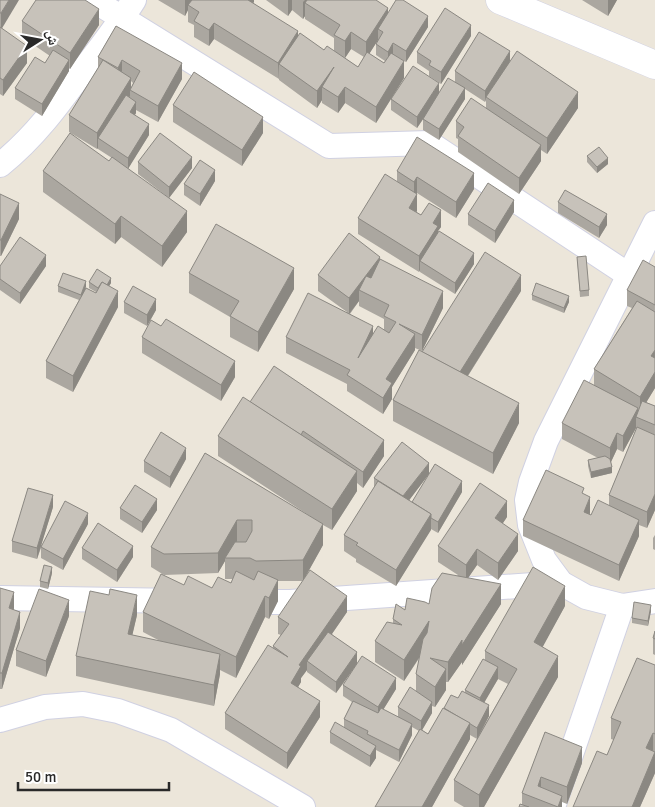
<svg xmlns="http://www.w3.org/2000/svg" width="655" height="807" viewBox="0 0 655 807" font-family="Signika,'Noto Naskh Arabic',sans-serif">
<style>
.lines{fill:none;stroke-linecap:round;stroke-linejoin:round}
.minor-casing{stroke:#d0d1e2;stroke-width:26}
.tertiary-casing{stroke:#d0d1e2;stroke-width:29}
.minor{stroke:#fff;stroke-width:24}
.tertiary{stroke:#fff;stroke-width:28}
.wall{fill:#aba7a0;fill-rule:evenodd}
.shaded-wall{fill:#8b8882}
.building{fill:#c7c2ba;stroke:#8b8882}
</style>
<rect width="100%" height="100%" fill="#ece6da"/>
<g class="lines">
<defs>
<g id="minor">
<path d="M93,0L329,146L429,143L630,276"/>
<path d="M0,165C34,138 59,104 84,69C101,47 119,24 134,0"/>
<path d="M655,223L546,441L531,482L527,500L530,525L544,560L561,583L586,597L622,606L655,601"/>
<path d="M0,598L180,601"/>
<path d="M246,602H290L561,583"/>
<path d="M0,720L45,707L83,704L118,711L171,730L303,807"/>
<path d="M553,807L622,606"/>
</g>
<path id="tertiary" d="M500,0L655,65"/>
</defs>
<use href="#minor" class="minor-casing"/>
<use href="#tertiary" class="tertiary-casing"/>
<use href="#minor" class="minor"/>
<use href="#tertiary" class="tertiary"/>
</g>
<g class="wall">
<path d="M0,0L2,28L27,63L3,96L0,94Z"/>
<path d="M158,0H254L253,3L298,36L324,50L334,51V38L305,19V16L303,19L292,10L288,16L266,0H376L388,12L428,27L406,62L397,57L404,78L392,97L439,93L455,82V71L510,61L578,108L547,154L541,150V161L519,194L458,152V139L456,138V121L486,108V100L485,102L465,89V99L439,140L423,130V119L428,112L417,128L391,110V99L376,123L345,103L338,113L322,103V100L317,108L279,80V79L214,39L209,46L194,37V25L188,22V10L185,16ZM378,40L376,44V55L385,61L384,63L369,54ZM351,49L364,57L358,67L335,51L345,58Z"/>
<path d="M582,0H617L608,16Z"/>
<path d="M22,21L99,25L70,69L69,68V71L42,116L15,99V88L45,63L50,56L22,37Z"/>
<path d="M116,26L182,79L158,122L136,110V113L135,115L149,135L128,168L187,232L162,267L121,237L115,244L43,192V171L109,161L112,158L98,149V148L97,149L69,132V115L98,68V57ZM131,81L133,83L131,88Z"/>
<path d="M471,36L441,84L429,76V71L417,63V52Z"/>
<path d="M173,105L263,133L242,166L173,122Z"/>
<path d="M587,156L608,164L597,173L587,162Z"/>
<path d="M138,162L192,168L169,198L138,174Z"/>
<path d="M397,171L474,189L456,218L417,193V211L416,212L441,227L438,231V233L474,264L455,294L420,272V270L419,272L358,234V218L397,181Z"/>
<path d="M215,181L200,206L184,195V184Z"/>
<path d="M0,194L19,219L1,256H0Z"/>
<path d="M558,202L607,225L599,238L558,213Z"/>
<path d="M514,212L495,243L468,225V214Z"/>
<path d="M577,257L589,290V296L580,297Z"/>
<path d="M380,259L443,308L422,351L415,348V350L392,387V399L383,414L347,391V384L286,353V337L347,312L318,291V275ZM359,301V306L384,319V329L373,334L350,314Z"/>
<path d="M0,266H46L20,304L0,290Z"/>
<path d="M655,267V388L646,402L655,406V510L647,528L639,525V536L619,581L523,536V520L584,494L590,513V515H591L609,505V495L637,428H636L623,452L617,449L611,462L612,473L591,478L588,466V460L598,458L562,439V423L594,385V369L632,308L627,306V290Z"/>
<path d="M189,273L294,289L258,352L230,337V317L189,293Z"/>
<path d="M89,282L111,283L109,286L118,307L73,392L46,378V361L79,300L58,292V286L86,288L96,293V292L89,288Z"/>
<path d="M521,291L468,376L519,423L493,474L393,421V400L422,352Z"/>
<path d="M532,295L569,302L564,313L532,300Z"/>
<path d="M124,302L156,310L147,326L124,313Z"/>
<path d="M142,337L235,377L221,401L142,353Z"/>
<path d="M250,402L384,456L363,488L357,483V491L332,530L323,525V545L303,581H278V601L269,619L265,617L236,678L220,670V674L214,706L76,676V656L137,615L132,635L160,641L143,632V612L184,585L212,588L231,583L233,579H225V561L218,573L164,575L151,567V547L205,453L316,520L218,456V436Z"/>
<path d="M186,459L170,488L144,472V461Z"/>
<path d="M429,474L409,500L412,502L462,492L438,533L431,529L396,586L356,562V559L344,551V535L374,488V478Z"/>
<path d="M53,507L41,545L88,524L63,570L41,558V548L37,559L12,552V541Z"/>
<path d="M120,508L157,510L142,533L120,519Z"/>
<path d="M507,517L502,524L518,551L498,580L477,565L468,578L501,604L462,665V662L448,682H446V690L435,707L432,706V713L422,730L428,734L444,708L458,698L465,692V690L485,660V651L565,606L542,647L558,677L484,807H464L454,801V780L477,739L470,735V739L432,807H375L419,731L412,727V735L399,762L376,750V758L370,767L330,743V732L344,728V719L352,702L343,696V685L396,689L383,710L398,717V707L416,691V674L420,657L404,681L375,662V641L393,623V619L405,610L429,604L458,575L438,562V546ZM498,679L508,684L482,730L489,716L484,702Z"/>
<path d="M655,535V550L653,549V538Z"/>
<path d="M82,548L133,557L117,582L82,559Z"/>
<path d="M52,573L48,589L40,587V581Z"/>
<path d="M0,588L14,608V610L20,628L2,689H0Z"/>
<path d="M651,611L648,626L632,623V618Z"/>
<path d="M347,612L332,634L357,664L336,693L307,672V670L301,678V682L298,687L320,717L287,769L225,729V713L273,648V646L281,635L278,634V617Z"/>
<path d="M69,616L46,677L16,666V650Z"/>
<path d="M655,631V655L653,654V638Z"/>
<path d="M655,665V773L640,807H573L607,755L614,740L611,739V718Z"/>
<path d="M545,732L582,763L567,804L562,802V807H519L522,805V793Z"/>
</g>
<g class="shaded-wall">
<path d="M9,0H19L1,30V13Z"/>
<path d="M185,0H194L188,5V10L185,16Z"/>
<path d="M246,0H254V2L246,15Z"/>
<path d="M288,0H292V10L288,16Z"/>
<path d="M305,0H315L305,3V16L303,19V2Z"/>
<path d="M608,0H617L608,16Z"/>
<path d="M388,8V24L378,29V40L366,59V42Z"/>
<path d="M99,9V25L70,69V53Z"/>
<path d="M428,16V27L406,62V51Z"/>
<path d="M214,23V39L209,46V30Z"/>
<path d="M471,25V36L441,84V72Z"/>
<path d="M298,31V48L279,64L278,79V63Z"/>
<path d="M351,32V49L345,58V41Z"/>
<path d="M393,43V54L388,63V52Z"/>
<path d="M27,46V63L3,96V80Z"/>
<path d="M510,51V62L486,97L485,102V91Z"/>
<path d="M69,60V71L42,116V104Z"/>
<path d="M122,60V77L118,84V68Z"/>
<path d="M404,61V78L376,123V107Z"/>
<path d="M182,63V79L158,122V106Z"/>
<path d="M334,67L322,87V100L317,108V91Z"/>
<path d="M131,78V90H130V96L102,141L98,138V148L97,149V133Z"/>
<path d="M439,83V95L417,128V117Z"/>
<path d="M345,87V103L338,113V97Z"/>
<path d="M465,88V99L439,140V129Z"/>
<path d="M578,92V108L547,154V138Z"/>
<path d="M136,102V113L130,123V112Z"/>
<path d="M263,117V133L242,166V150Z"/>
<path d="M149,124V135L128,169V158Z"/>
<path d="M541,145V161L519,194V178Z"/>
<path d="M192,157V168L169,198V187Z"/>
<path d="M608,158V164L597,173V167Z"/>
<path d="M215,170V181L200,206V194Z"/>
<path d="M474,173V189L456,218V202Z"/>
<path d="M417,177V193L414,198V182Z"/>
<path d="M417,194V211L409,224V208Z"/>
<path d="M514,200V212L495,243V231Z"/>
<path d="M19,203V219L1,256V240Z"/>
<path d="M441,210V227L438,231V242L420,261V270L419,272V256L433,223Z"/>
<path d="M187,211V232L162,267V246Z"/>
<path d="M607,214V225L599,238V227Z"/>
<path d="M121,216V237L115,244V224Z"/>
<path d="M474,253V264L455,294V283Z"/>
<path d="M46,255V266L20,304V293Z"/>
<path d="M380,257V273L359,290V301L349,314V298Z"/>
<path d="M294,268V289L258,352V332Z"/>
<path d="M521,275V291L458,391V375Z"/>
<path d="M111,278V283L103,296V291Z"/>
<path d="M86,281V287L81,301V295Z"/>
<path d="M118,291V307L73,392V376Z"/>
<path d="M443,291V308L422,351V335Z"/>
<path d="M569,296V302L564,313V308Z"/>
<path d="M156,299V310L147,326V315Z"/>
<path d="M373,326V342L358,358Z"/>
<path d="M415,334V350L392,387V399L383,414V398L386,379Z"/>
<path d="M655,350V367L651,356Z"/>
<path d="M235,361V377L221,401V385Z"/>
<path d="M655,372V388L640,413V397Z"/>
<path d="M519,403V423L493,474V453Z"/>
<path d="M638,408V418L636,417V428L623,452V436Z"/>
<path d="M617,433V449L610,464V448Z"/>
<path d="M384,440V456L363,488V472Z"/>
<path d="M186,448V459L170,488V477Z"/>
<path d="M429,463V474L401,511V499Z"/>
<path d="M612,467V473L591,478V472Z"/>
<path d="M357,471V491L332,530V509Z"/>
<path d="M462,481V492L438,533V522Z"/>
<path d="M655,494V510L647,528V512Z"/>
<path d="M53,495V507L37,559V548Z"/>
<path d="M590,497V513L584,528V512Z"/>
<path d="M157,499V510L142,533V522Z"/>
<path d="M507,501V517L495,535V518Z"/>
<path d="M88,513V524L63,570V559Z"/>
<path d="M431,514V530L396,586V570Z"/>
<path d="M237,520V541L227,558H225V561L218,573V553Z"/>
<path d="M639,520V536L619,581V565Z"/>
<path d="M323,524V545L303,581V560Z"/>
<path d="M518,534V551L498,580V563Z"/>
<path d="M133,546V557L117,582V570Z"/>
<path d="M477,549V565L466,581V565Z"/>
<path d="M52,567V573L48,589V583Z"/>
<path d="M278,580V601L269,619V598Z"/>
<path d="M501,584V604L462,665V662L448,682V662L462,640Z"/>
<path d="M565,586V606L534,663V642Z"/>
<path d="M14,592V608L9,625V608Z"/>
<path d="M137,595V615L128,654V634Z"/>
<path d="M265,596V617L236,678V657Z"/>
<path d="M347,596V612L311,664L307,661V670L301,678V682L291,699V683L299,665Z"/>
<path d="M69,600V616L46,677V661Z"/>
<path d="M651,605V611L648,626V621Z"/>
<path d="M20,612V628L2,689V673Z"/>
<path d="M429,621V642L404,681V660Z"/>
<path d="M357,652V664L336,693V682Z"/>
<path d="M220,654V674L214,706V685Z"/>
<path d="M558,656V677L484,807H479V795Z"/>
<path d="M498,667V679L480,710V698Z"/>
<path d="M446,669V690L435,707V687Z"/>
<path d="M396,678V689L378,718V707Z"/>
<path d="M320,701V717L287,769V753Z"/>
<path d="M432,702V713L421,732V721Z"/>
<path d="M489,705V716L477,739V728Z"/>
<path d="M470,723V739L432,807H422Z"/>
<path d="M412,724V735L399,762V750Z"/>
<path d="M653,733V754L646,748Z"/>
<path d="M376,746V758L370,767V756Z"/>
<path d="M582,747V763L567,804V787Z"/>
<path d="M655,752V773L640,807H632Z"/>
<path d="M541,777V794L538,786Z"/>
<path d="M562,796V807H558Z"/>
</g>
<g class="building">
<path d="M0,0H9L1,13H0Z"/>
<path d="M36,0H85L99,9L70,53L22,21Z"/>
<path d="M192,0H248L298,31L278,63L214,23L209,30L194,21L199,12L188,5Z"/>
<path d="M307,0H376L388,8L366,42L351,32L345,41L334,35L340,25L305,3Z"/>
<path d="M396,0H403L428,16L406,51L393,43L388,52L376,44L383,32L378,29Z"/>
<path d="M445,8L471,25L441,72L429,65L431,61L417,52Z"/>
<path d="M116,26L182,63L158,106L130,90L140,71L122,60L118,68L98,57Z"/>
<path d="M0,27L27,46L3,80L0,78Z"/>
<path d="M479,32L510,51L485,91L455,71Z"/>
<path d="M300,33L324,50L327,46L358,67L367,52L384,63L391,53L404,61L376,107L345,87L338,97L322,87L334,67L317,91L279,64Z"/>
<path d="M53,50L69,60L42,104L15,88L35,57L45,63Z"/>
<path d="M517,51L578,92L547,138L486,97Z"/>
<path d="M103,60L131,78L97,133L69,115Z"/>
<path d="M413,66L439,83L417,117L391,99Z"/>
<path d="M194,72L263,117L242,150L173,105Z"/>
<path d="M448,78L465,88L439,129L423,119Z"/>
<path d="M126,95L136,102L130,112L149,124L128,158L98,138Z"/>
<path d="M471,98L541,145L519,178L458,136L464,127L456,121Z"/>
<path d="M70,133L109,161L112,157L187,211L162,246L121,216L115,224L43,171Z"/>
<path d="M160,133L192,157L169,187L138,162Z"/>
<path d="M417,137L474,173L456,202L417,177L414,182L397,171Z"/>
<path d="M599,147L608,158L597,167L587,156Z"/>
<path d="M200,160L215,170L200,194L184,184Z"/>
<path d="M385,174L417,194L409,208L421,215L429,203L441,210L433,223L438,226L419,256L358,218Z"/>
<path d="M488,183L514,200L495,231L468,214Z"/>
<path d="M565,190L607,214L599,227L558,202Z"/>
<path d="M0,194L19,203L1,240H0Z"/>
<path d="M216,224L294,268L258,332L230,316L239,301L189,273Z"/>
<path d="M439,231L474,253L455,283L420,261Z"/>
<path d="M349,233L380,257L349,298L318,275Z"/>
<path d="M20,237L46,255L20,293L0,279V266Z"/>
<path d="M485,252L521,275L460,372L422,352Z"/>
<path d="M586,256L589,290L580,291L577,257Z"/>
<path d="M380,259L443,291L422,335L399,324L415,334L386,379L392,383L383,398L347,375L350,370L286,337L308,293L373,326L358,358L378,326L389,333L396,322L384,316L389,305L359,290L366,276L371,278Z"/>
<path d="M643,260L655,267V305L627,290Z"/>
<path d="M97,269L111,278L107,285L102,282L98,288L89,282Z"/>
<path d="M63,273L86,281L81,295L58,286Z"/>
<path d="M102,282L118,291L73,376L46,361L86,288L96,293Z"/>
<path d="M536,283L569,296L564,308L532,295Z"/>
<path d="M133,286L156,299L147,315L124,302Z"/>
<path d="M637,301L655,312V350L651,356L655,358V372L640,397L594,369Z"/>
<path d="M166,319L235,361L221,385L142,337L151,320L161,326Z"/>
<path d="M419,350L519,403L493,453L393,400Z"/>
<path d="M274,366L384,440L363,472L303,431L301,435L250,402Z"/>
<path d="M584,380L638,408L623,436L617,433L610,448L562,423Z"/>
<path d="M243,397L357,471L332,509L218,436Z"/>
<path d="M642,401L655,406V425L636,417Z"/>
<path d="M637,427L655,435V494L647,512L609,495Z"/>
<path d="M161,432L186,448L170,477L144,461Z"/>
<path d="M402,442L429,463L403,496L374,478Z"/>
<path d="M205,453L323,524L303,560L256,561L250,558H225L235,542H246L252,531V520H237L218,553L164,554L151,547Z"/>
<path d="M605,456L610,459L612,467L591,472L588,460Z"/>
<path d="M435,464L462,481L438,522L431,518V514L412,502Z"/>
<path d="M546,470L584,488L582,493L590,497L584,512L591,515L598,500L639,520L619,565L523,520Z"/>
<path d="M378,481L431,514L396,570L356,545L358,543L344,535Z"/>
<path d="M480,483L507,501L495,518L518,534L498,563L477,549L466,565L438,546Z"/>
<path d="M135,485L157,499L142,522L120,508Z"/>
<path d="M28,488L53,495L37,548L12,541Z"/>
<path d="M65,501L88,513L63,559L41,547Z"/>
<path d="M98,523L133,546L117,570L82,548Z"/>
<path d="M44,565L52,567L48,583L40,581Z"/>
<path d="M533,567L565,586L534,642L558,656L479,795L454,780L517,669L485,651Z"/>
<path d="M310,570L347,596L299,665L301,666L291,683L320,701L287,753L225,713L268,645L288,657L273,646L289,624L278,617Z"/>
<path d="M236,571L254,580L258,571L278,580L269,598L265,596L236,657L143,612L161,574L184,585L188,576L212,588L218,577L231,583Z"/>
<path d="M442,573L501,584L462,645V640L448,662L430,658L446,669L435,687L416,674L423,639L427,633L429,621L404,660L375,641L387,622L402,625L393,619L396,604L405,610L407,598L425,602L429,604L432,588Z"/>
<path d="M0,588L14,592L9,608L20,612L2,673H0Z"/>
<path d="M39,589L69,600L46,661L16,650Z"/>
<path d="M110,589L137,595L128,634L220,654L214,685L76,656L90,591L109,595Z"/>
<path d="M634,602L651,605L648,621L632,618Z"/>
<path d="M655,631V639L653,638Z"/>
<path d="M328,632L357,652L336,682L307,661Z"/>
<path d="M362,656L396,678L378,707L343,685Z"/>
<path d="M637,658L655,665V734L653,733L646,748L655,752L632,807H573L597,751L607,755L621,722L611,718Z"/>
<path d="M483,659L498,667L480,698L465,690Z"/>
<path d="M410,687L432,702L421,721L398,707Z"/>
<path d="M462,691L489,705L477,728L444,708L451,695L458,698Z"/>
<path d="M353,701L378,713L381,708L412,724L399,750L367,734L368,731L344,719Z"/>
<path d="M443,708L470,723L422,807H375L420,729L428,734Z"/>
<path d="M335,722L376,746L370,756L330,732Z"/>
<path d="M545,732L582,747L567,787L541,777L538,786L562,796L558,807L522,793Z"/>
<path d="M520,804L529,807H519Z"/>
</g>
<g transform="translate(40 40) rotate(79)" stroke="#ffffff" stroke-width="4" paint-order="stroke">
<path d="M0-4L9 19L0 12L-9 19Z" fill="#292929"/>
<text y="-8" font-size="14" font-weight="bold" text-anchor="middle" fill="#292929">ش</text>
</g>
<path d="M18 782v8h151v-8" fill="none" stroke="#292929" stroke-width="2.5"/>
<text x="25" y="782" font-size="15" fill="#292929" stroke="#ffffff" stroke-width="4" paint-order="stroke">50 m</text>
</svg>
